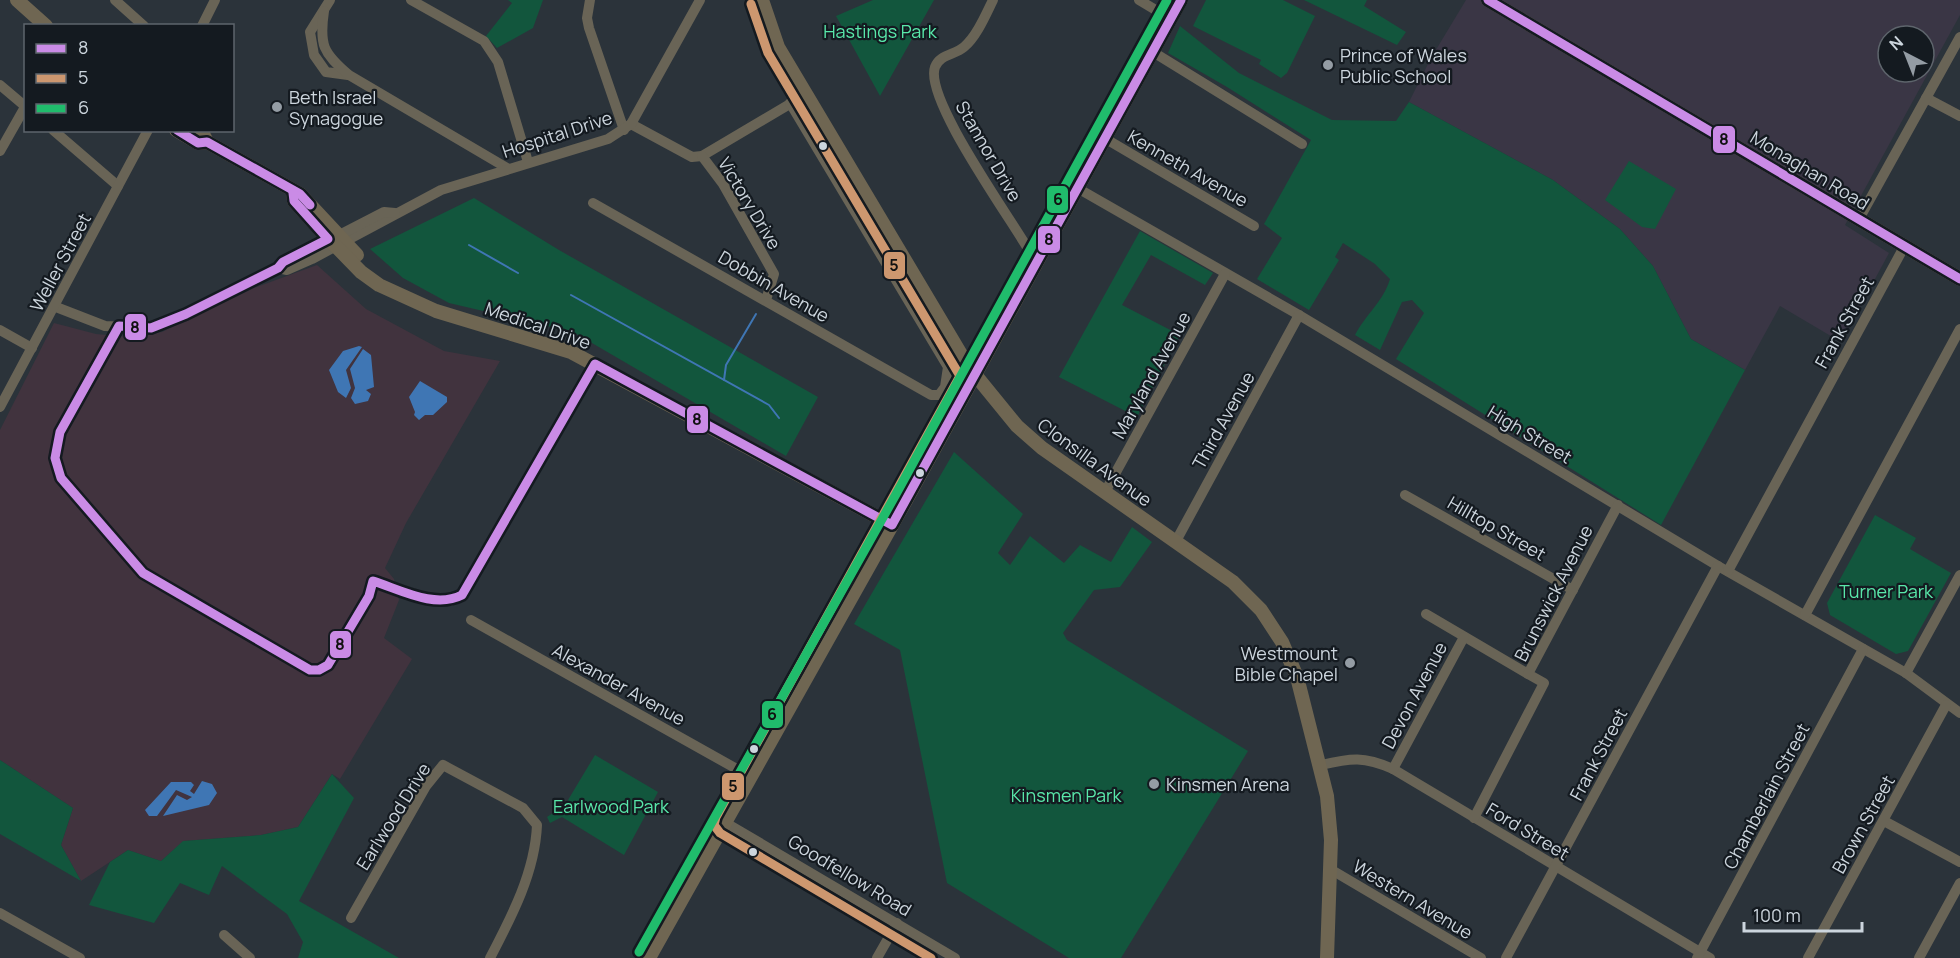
<svg xmlns="http://www.w3.org/2000/svg" width="1960" height="958" viewBox="0 0 1960 958" font-family="Manrope,sans-serif">
<style>
.industrial{fill:#3a3645;fill-rule:evenodd}
.medical{fill:#41333e}
.green{fill:#12563d}
.water{fill:#3f76b4}
.lines{fill:none;stroke-linecap:round;stroke-linejoin:round}
.stream{stroke:#3f76b4;stroke-width:2}
.minor{stroke:#696456;stroke-width:10}
.major{stroke:#6f6652;stroke-width:14}
.bus-1-casing{stroke:#141a20;stroke-width:14}
.bus-2-casing{stroke:#141a20;stroke-width:14}
.bus-3-casing{stroke:#141a20;stroke-width:14}
.bus-1{stroke:#ca8be6;stroke-width:9}
.bus-2{stroke:#cd976f;stroke-width:9}
.bus-3{stroke:#20bc6c;stroke-width:9}
.poi-dot{fill:#949ca4;stroke:#141a20;stroke-width:2}
.bus-dot{fill:#ccd5dd;stroke:#141a20;stroke-width:2}
.labels{text-anchor:middle;dominant-baseline:central;stroke-width:4.5;stroke-linejoin:round;paint-order:stroke}
.park-label{font-size:18px;fill:#59e8aa;stroke:#141a20}
.poi-label{font-size:18px;fill:#ccd5dd;stroke:#141a20;text-anchor:start}
.street-label{font-size:18px;fill:#ccd5dd;stroke:#141a20}
.line-badge{stroke:#141a20;stroke-width:2}
.pale-badge-label{font-size:16px;text-anchor:middle;font-weight:bold;fill:#111}
</style>
<rect width="100%" height="100%" fill="#2b333a"/>
<path class="industrial" d="M1466,0H1960V15L1845,225L1889,253L1841,342L1780,306L1745,370L1691,339L1653,266L1620,229L1553,180L1409,102L1431,58ZM1888,36H1924V72H1888Z"/>
<path class="medical" d="M317,265L366,309L444,351L500,361L406,523L385,568L394,579L399,600L384,638L412,659L340,779L332,774L298,827L261,835L184,841L161,861L128,850L81,881L61,845L73,808L0,760V430L54,323L96,334L127,337L162,332L254,288Z"/>
<g class="green">
<path d="M508,0H543L533,28L497,48L486,36L512,3Z"/>
<path d="M873,0H934L880,96L836,16Z"/>
<path d="M1206,0H1283L1315,16L1287,73L1281,78L1259,64L1261,60L1193,26Z"/>
<path d="M1304,0H1367L1364,6L1406,32L1397,45Z"/>
<path d="M1180,26L1239,73L1332,120L1396,121L1409,102L1553,180L1620,229L1653,266L1691,339L1745,370L1661,525L1396,359L1424,313L1412,300L1402,302L1380,350L1355,335C1366,314 1383,302 1390,279L1375,264L1343,243L1335,257L1339,260L1309,310L1257,279L1282,238L1264,224L1311,140L1227,87L1168,53Z"/>
<path d="M1629,161L1676,189L1655,229L1642,227L1605,200Z"/>
<path d="M474,198L559,250L818,397L786,456L573,332L449,303L403,278L370,249Z"/>
<path d="M1140,231L1213,273L1205,285L1151,255L1122,305L1180,335L1137,417L1059,377Z"/>
<path d="M954,452L1023,514L998,553L1010,565L1030,536L1064,563L1080,545L1111,562L1132,527L1152,542L1120,587L1094,590L1063,633L1067,640L1248,751L1121,958H1069L947,883L900,650L854,624Z"/>
<path d="M1875,515L1916,538L1910,549L1951,573L1908,651L1896,654L1830,615L1827,603Z"/>
<path d="M595,755L658,792L624,855L562,817L550,823L547,817L565,805Z"/>
<path d="M0,760L73,808L61,845L81,881L0,834Z"/>
<path d="M332,774L354,798L299,901L399,958H298L303,942L287,914L222,866L209,895L180,883L154,923L89,905L110,862L128,850L161,861L183,841L261,835L298,827Z"/>
</g>
<g class="water">
<path d="M359,346L362,347L346,370L351,388L346,398L338,392L329,370L343,351Z"/>
<path d="M363,349L371,355L374,387L366,390L371,394L368,401L355,404L351,398L355,388L350,369Z"/>
<path d="M420,381L447,397V402L433,415H425L419,420L414,415L415,412L409,397Z"/>
<path d="M202,781L212,784L217,793L209,805L163,816L177,795L187,800L192,797L176,790L157,816H149L145,810L171,782H191L194,785L190,791L194,794Z"/>
</g>
<g class="lines">
<g class="stream">
<path d="M469,245L518,273"/>
<path d="M571,295L769,405L779,418"/>
<path d="M724,380L726,365L756,314"/>
</g>
<g class="minor">
<path d="M115,0L144,26"/>
<path d="M330,0L310,32L314,55L326,72L348,75"/>
<path d="M411,0L484,41L498,62L528,162"/>
<path d="M590,0L587,18L589,28L624,130"/>
<path d="M993,0C986,14 977,36 964,47C955,55 940,54 935,67C923,100 1019,229 1037,264"/>
<path d="M1139,0L1159,12L1165,31"/>
<path d="M324,11C319,45 323,53 349,75L507,168"/>
<path d="M202,26L215,0"/>
<path d="M1153,52L1302,144"/>
<path d="M0,85L26,107"/>
<path d="M1926,98L1960,116"/>
<path d="M631,124L692,157L702,156L805,95"/>
<path d="M53,130L118,186"/>
<path d="M1106,139L1254,226"/>
<path d="M0,151L25,107"/>
<path d="M702,156L723,184L774,274L766,300"/>
<path d="M1079,189L1299,315L1718,566L1906,673L1960,713"/>
<path d="M593,203L931,395H939L945,387L948,367L790,103"/>
<path d="M1859,219L1960,37"/>
<path d="M278,268L287,270L312,259L441,190L608,139L631,124L700,0"/>
<path d="M56,307L105,326L151,328L186,314L384,212L395,213"/>
<path d="M0,330L32,348"/>
<path d="M0,407L148,130"/>
<path d="M1105,492L1225,274"/>
<path d="M1405,495L1573,590"/>
<path d="M1176,541L1299,315"/>
<path d="M1728,571L1904,247"/>
<path d="M373,581L437,601H450L462,595L595,364"/>
<path d="M1426,614L1528,674"/>
<path d="M1805,615L1960,329"/>
<path d="M471,620L751,777"/>
<path d="M1906,673L1960,575"/>
<path d="M1321,765C1351,758 1364,756 1393,769L1710,958"/>
<path d="M1393,769L1464,637"/>
<path d="M1474,818L1544,683L1528,674L1618,505"/>
<path d="M1884,821L1960,862"/>
<path d="M726,823L955,958"/>
<path d="M1330,869L1481,958"/>
<path d="M0,913L80,958"/>
<path d="M351,918L426,786L443,765L523,808L537,825C535,872 512,916 490,958"/>
<path d="M224,935L250,958"/>
<path d="M877,958L897,923"/>
<path d="M1506,958L1718,566"/>
<path d="M1697,958L1863,649"/>
<path d="M1808,958L1946,705"/>
<path d="M1919,958L1960,883"/>
</g>
<g class="major">
<path d="M17,0L46,26"/>
<path d="M762,0L778,47L968,366L1017,426L1042,448L1233,582L1261,610L1282,642L1297,677L1327,796L1331,840L1327,958"/>
<path d="M1488,0L1960,279"/>
<path d="M176,130L198,143L207,142L300,194L357,255"/>
<path d="M197,130L203,134L207,142"/>
<path d="M293,193L294,201L322,232L361,272L379,285L436,311L571,352L892,525"/>
<path d="M649,958L905,502L1181,0"/>
</g>
<defs>
<g id="bus-1">
<path d="M1488,0L1960,279"/>
<path d="M177,130L198,143L207,142L300,194L310,205"/>
<path d="M293,193L294,201L328,239L283,262L278,268L186,314L151,328L119,326L60,432L55,458L61,478L143,573L310,670H319L328,665L369,596L373,581C401,590 435,609 462,595L595,364L892,525L1181,0"/>
</g>
<path id="bus-2" d="M751,4L768,53L960,376L716,817L714,825L720,833L931,958"/>
<path id="bus-3" d="M639,952L895,496L1167,0"/>
</defs>
<use href="#bus-1" class="bus-1-casing"/>
<use href="#bus-2" class="bus-2-casing"/>
<use href="#bus-3" class="bus-3-casing"/>
<use href="#bus-1" class="bus-1"/>
<use href="#bus-2" class="bus-2"/>
<use href="#bus-3" class="bus-3"/>
</g>
<g class="poi-dot">
<circle cx="1328" cy="65" r="6"/>
<circle cx="277" cy="107" r="6"/>
<circle cx="1350" cy="663" r="6"/>
<circle cx="1154" cy="784" r="6"/>
</g>
<g class="bus-dot">
<circle cx="823" cy="146" r="5"/>
<circle cx="920" cy="473" r="5"/>
<circle cx="754" cy="749" r="5"/>
<circle cx="753" cy="852" r="5"/>
</g>
<g class="labels">
<g class="park-label">
<text x="880" y="31">Hastings Park</text>
<text x="1886" y="591">Turner Park</text>
<text x="1066" y="795">Kinsmen Park</text>
<text x="611" y="806">Earlwood Park</text>
</g>
<g class="poi-label">
<text x="1340" y="55">Prince of Wales<tspan x="1340" dy="21">Public School</tspan></text>
<text x="289" y="97">Beth Israel<tspan x="289" dy="21">Synagogue</tspan></text>
<text x="1338" y="653" text-anchor="end">Westmount<tspan x="1338" dy="21">Bible Chapel</tspan></text>
<text x="1166" y="784">Kinsmen Arena</text>
</g>
<g class="street-label">
<text transform="translate(557 134) rotate(-18)">Hospital Drive</text>
<text transform="translate(989 151) rotate(60)">Stannor Drive</text>
<text transform="translate(1188 168) rotate(30)">Kenneth Avenue</text>
<text transform="translate(1810 170) rotate(31)">Monaghan Road</text>
<text transform="translate(750 203) rotate(59)">Victory Drive</text>
<text transform="translate(60 262) rotate(-62)">Weller Street</text>
<text transform="translate(774 286) rotate(30)">Dobbin Avenue</text>
<text transform="translate(1844 322) rotate(-61)">Frank Street</text>
<text transform="translate(538 325) rotate(19)">Medical Drive</text>
<text transform="translate(1151 375) rotate(-61)">Maryland Avenue</text>
<text transform="translate(1223 420) rotate(-61)">Third Avenue</text>
<text transform="translate(1530 434) rotate(31)">High Street</text>
<text transform="translate(1095 462) rotate(36)">Clonsilla Avenue</text>
<text transform="translate(1497 528) rotate(30)">Hilltop Street</text>
<text transform="translate(1553 593) rotate(-63)">Brunswick Avenue</text>
<text transform="translate(619 684) rotate(29)">Alexander Avenue</text>
<text transform="translate(1414 695) rotate(-62)">Devon Avenue</text>
<text transform="translate(1598 754) rotate(-62)">Frank Street</text>
<text transform="translate(1766 796) rotate(-62)">Chamberlain Street</text>
<text transform="translate(393 816) rotate(-58)">Earlwood Drive</text>
<text transform="translate(1863 824) rotate(-61)">Brown Street</text>
<text transform="translate(1528 831) rotate(31)">Ford Street</text>
<text transform="translate(850 875) rotate(31)">Goodfellow Road</text>
<text transform="translate(1413 899) rotate(31)">Western Avenue</text>
</g>
</g>
<g class="line-badge">
<rect x="1712" y="125" width="24" height="29" rx="6" fill="#ca8be6"/>
<rect x="1046" y="185" width="23" height="29" rx="6" fill="#20bc6c"/>
<rect x="1037" y="225" width="24" height="29" rx="6" fill="#ca8be6"/>
<rect x="883" y="251" width="23" height="29" rx="6" fill="#cd976f"/>
<rect x="124" y="313" width="23" height="28" rx="6" fill="#ca8be6"/>
<rect x="686" y="405" width="23" height="29" rx="6" fill="#ca8be6"/>
<rect x="329" y="630" width="23" height="29" rx="6" fill="#ca8be6"/>
<rect x="761" y="700" width="23" height="29" rx="6" fill="#20bc6c"/>
<rect x="721" y="772" width="24" height="29" rx="6" fill="#cd976f"/>
</g>
<g class="pale-badge-label">
<text x="1724" y="145">8</text>
<text x="1058" y="205">6</text>
<text x="1049" y="245">8</text>
<text x="894" y="271">5</text>
<text x="135" y="333">8</text>
<text x="697" y="425">8</text>
<text x="340" y="650">8</text>
<text x="772" y="720">6</text>
<text x="733" y="792">5</text>
</g>
<rect x="24" y="24" width="210" height="108" fill="#141a20" stroke="#5e656c" stroke-width="1.5"/>
<rect x="36" y="44" width="30" height="9" fill="#ca8be6" stroke="#5e656c" stroke-width="1.5"/>
<text x="78" y="54" font-size="18" fill="#ccd5dd">8</text>
<rect x="36" y="74" width="30" height="9" fill="#cd976f" stroke="#5e656c" stroke-width="1.5"/>
<text x="78" y="84" font-size="18" fill="#ccd5dd">5</text>
<rect x="36" y="104" width="30" height="9" fill="#20bc6c" stroke="#5e656c" stroke-width="1.5"/>
<text x="78" y="114" font-size="18" fill="#ccd5dd">6</text>
<g transform="translate(1906 54) rotate(318)"><circle r="28" fill="#141a20" stroke="#5e656c" stroke-width="1.5"/>
<path d="M0-4.5L10 22L0 15L-10 22Z" fill="#949ca4"/>
<text y="-9" font-size="16" font-weight="bold" text-anchor="middle" fill="#ccd5dd">N</text>
</g>
<path d="M1744 922v9h118v-9" fill="none" stroke="#ccd5dd" stroke-width="3"/>
<text x="1753" y="922" font-size="18" fill="#ccd5dd" stroke="#141a20" stroke-width="4.5" paint-order="stroke">100 m</text>
</svg>
